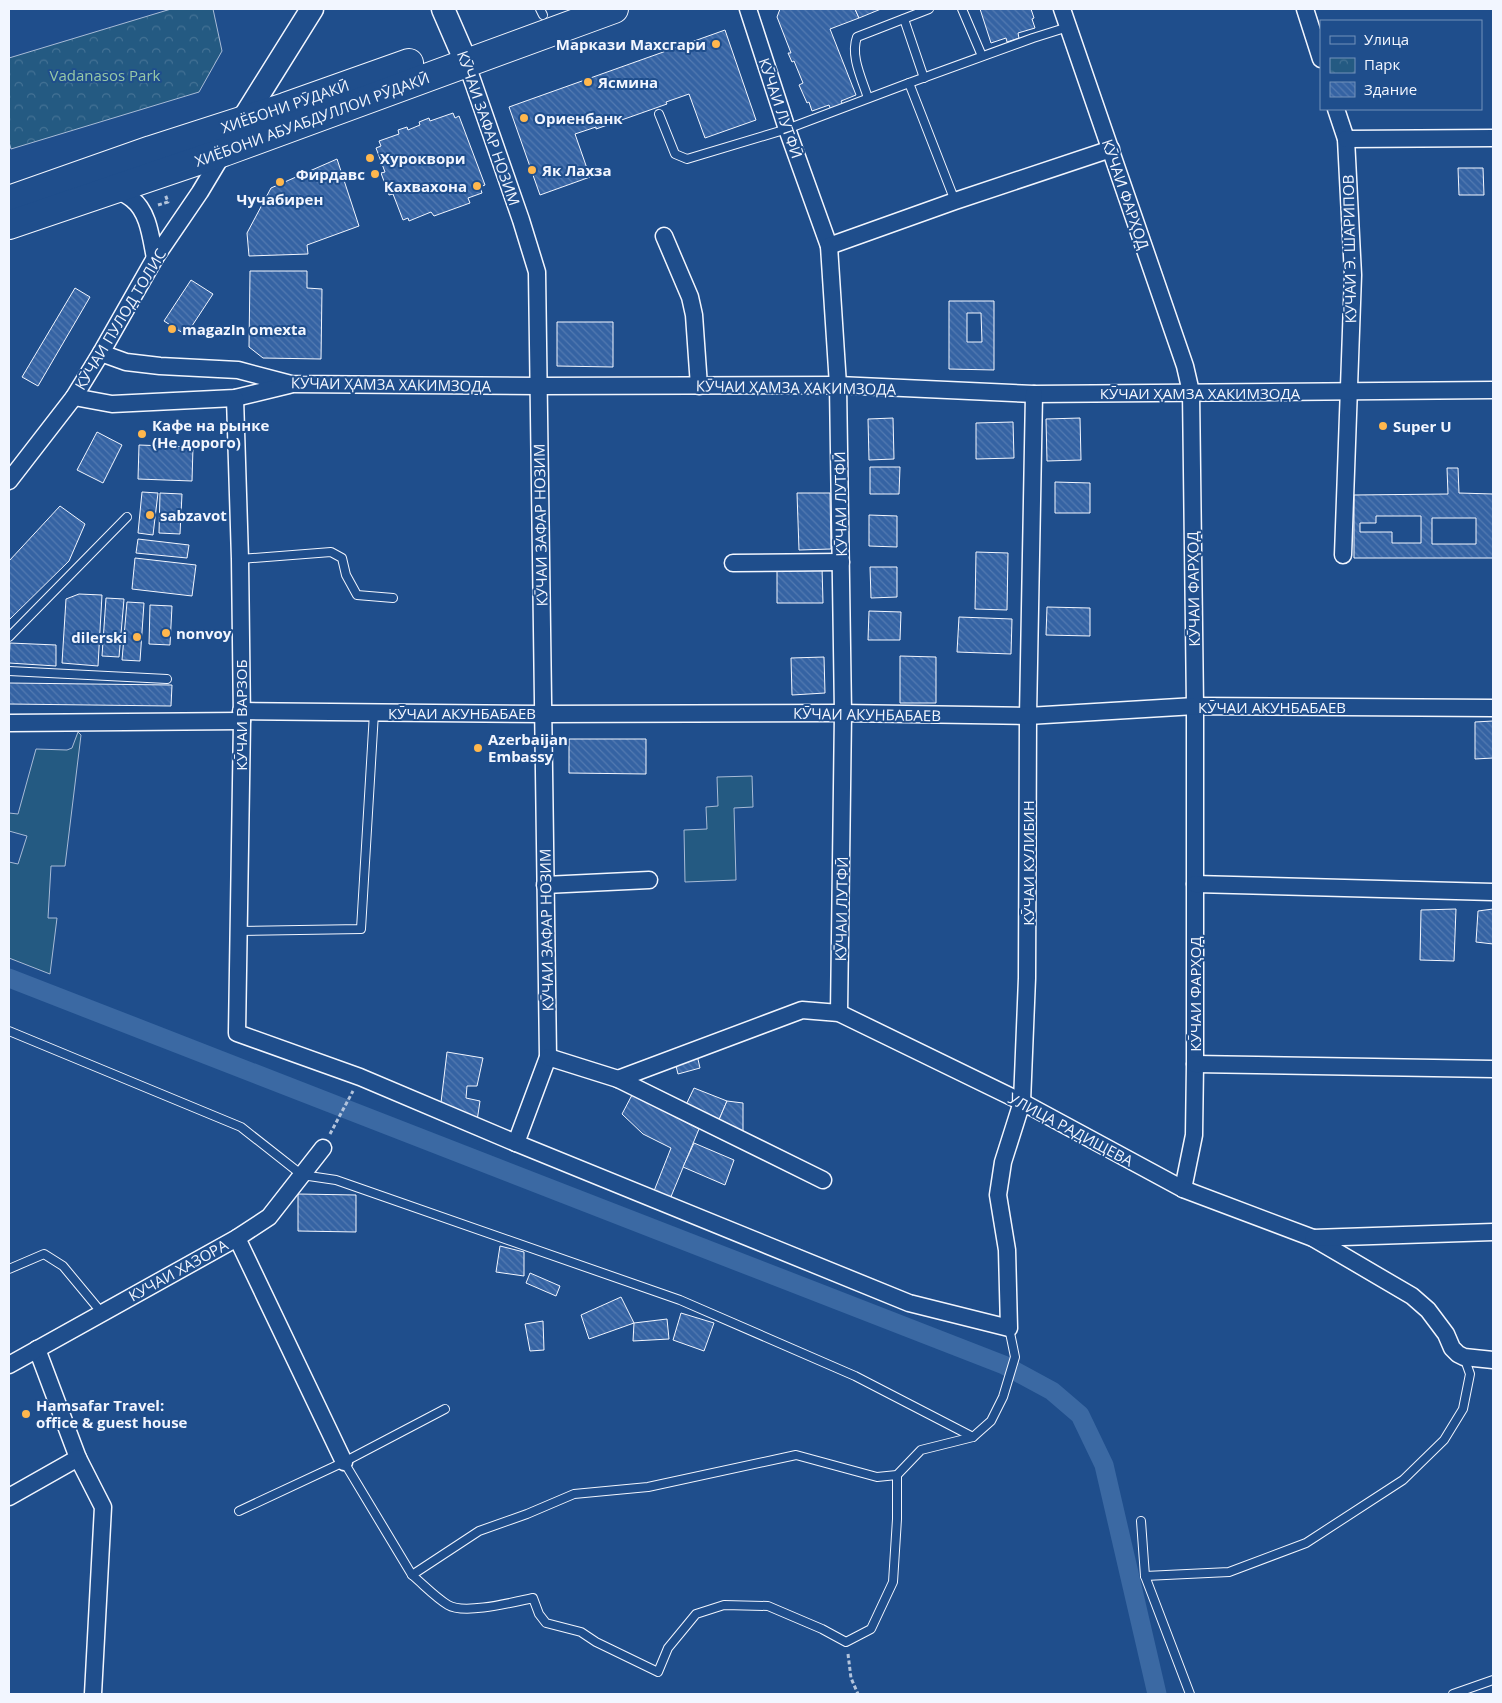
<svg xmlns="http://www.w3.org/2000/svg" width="1502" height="1703" viewBox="0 0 1502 1703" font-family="'Open Sans',sans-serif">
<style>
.green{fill:#245a82;stroke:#a8bbd7}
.park{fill:url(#park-crowns);stroke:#a8bbd7}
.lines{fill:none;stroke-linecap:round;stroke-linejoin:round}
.canal{stroke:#3b69a3;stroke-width:19}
.building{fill:url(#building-back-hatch);stroke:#f2f6ff;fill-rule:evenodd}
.lane-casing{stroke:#f2f6ff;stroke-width:10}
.street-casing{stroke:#f2f6ff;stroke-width:19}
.secondary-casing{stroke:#f2f6ff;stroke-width:25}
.highway-casing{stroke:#f2f6ff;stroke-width:30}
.path{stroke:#b3c4dc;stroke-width:3;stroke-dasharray:4 2.5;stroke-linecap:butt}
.lane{stroke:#1f4e8c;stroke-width:8}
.street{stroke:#1f4e8c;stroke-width:16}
.secondary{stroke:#1f4e8c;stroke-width:22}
.highway{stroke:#1f4e8c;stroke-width:28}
.poi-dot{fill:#ffb74d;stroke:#1f4e8c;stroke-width:2}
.labels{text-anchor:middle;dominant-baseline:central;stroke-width:4;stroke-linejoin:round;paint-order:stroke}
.poi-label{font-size:15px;font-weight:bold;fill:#f2f6ff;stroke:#1f4e8c;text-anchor:start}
.park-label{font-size:15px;fill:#97c8a6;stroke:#1f4e8c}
.street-label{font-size:15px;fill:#f2f6ff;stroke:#1f4e8c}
</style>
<defs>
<pattern id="park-crowns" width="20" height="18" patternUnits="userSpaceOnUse" patternTransform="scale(1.25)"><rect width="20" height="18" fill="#245a82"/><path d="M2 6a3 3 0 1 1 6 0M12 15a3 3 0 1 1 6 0" fill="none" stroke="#447295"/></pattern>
<pattern id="building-back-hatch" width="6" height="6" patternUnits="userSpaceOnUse" patternTransform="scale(1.25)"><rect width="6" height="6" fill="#3563a3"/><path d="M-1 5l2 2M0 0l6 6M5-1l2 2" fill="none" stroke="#537ab1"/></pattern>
</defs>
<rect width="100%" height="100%" fill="#1f4e8c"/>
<g class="green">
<path d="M78,732L81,735L65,866H51L48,918H57L50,974L9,958V862L18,864L27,836L9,831V813L18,814L36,749L67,750L72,748Z"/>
<path d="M752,776L753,807L734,808L736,880L685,882L684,830L707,829L706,807L718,806L717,777Z"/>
</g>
<path class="park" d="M171,9H213L222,51L199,92L11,149L9,142V58Z"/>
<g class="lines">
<path class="canal" d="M9,978L1004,1365L1052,1391L1080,1415L1104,1465L1157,1694"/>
</g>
<g class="building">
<path d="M780,9H855L859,18L830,29L856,95L841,101L843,105L831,110L829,105L812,111L809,102L807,103L799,85L803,83L794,61L792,62L788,53H791L777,17Z"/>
<path d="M855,9H881L859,18Z"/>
<path d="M980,9H1031L1034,18L1032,19L1035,28L1018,33L1019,38L1007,42L1006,38L991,43Z"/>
<path d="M725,30L756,120L705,138L689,94L666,102L667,104L596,129V127L575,134L590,177L540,195L509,107Z"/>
<path d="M453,113L455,118L459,116L485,185L480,187L482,193L468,198L470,203L434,216L431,212L409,221L408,218L403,220L393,194L389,195L381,173L385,172L376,148L381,146L379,141L399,134L398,130L407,127L408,130L420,125L419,122L429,118L430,121Z"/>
<path d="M337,159L359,226L307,245L308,254L249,256L247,233L271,188Z"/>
<path d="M1458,168H1483L1484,195H1459Z"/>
<path d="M250,271H307V288L322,289L321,359L263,358L249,347Z"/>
<path d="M191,280L213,294L186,335L164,321Z"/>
<path d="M75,288L90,297L38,386L22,377Z"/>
<path d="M949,301H994V370L949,369ZM967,313H981L982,342H967Z"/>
<path d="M557,322H613V367L557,366Z"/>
<path d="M893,418L894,459L869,460L868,419Z"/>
<path d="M1080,418L1081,460L1047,461L1046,419Z"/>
<path d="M1013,422L1014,458L976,459V423Z"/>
<path d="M97,432L122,445L103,483L77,470Z"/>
<path d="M139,445L193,447L192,481L138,479Z"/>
<path d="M870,467H900L899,494H870Z"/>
<path d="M1447,468H1458L1459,493L1493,494V558H1354V495L1448,494ZM1376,516H1421V543H1392V532H1360V523H1376ZM1432,518H1476V544H1432Z"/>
<path d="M1055,482L1090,483V513H1055Z"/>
<path d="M142,492L158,493L153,535L138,533Z"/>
<path d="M160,493L182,494L180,534L159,533Z"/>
<path d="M797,493H830L831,549L799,550Z"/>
<path d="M60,506L85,524L69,561L9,620V561Z"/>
<path d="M869,515L897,516V547L869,546Z"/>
<path d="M138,539L189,545L187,558L136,553Z"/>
<path d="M976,552L1008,553L1007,610L975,609Z"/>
<path d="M135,558L196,565L192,596L132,589Z"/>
<path d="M777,567H822L823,603H777Z"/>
<path d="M870,567H897V597L871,598Z"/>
<path d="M79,594L102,595L98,666L62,663L66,599Z"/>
<path d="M106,598L124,599L119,657L102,656Z"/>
<path d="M127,602L144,603L140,661L122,660Z"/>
<path d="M150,605L172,606L170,645L149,644Z"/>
<path d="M1047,607L1090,608V636L1046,635Z"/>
<path d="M869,611L901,612L900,640H868Z"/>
<path d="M959,617L1012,619L1011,654L957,652Z"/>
<path d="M10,643L56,645V666L9,663Z"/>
<path d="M900,656L936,657V703H900Z"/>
<path d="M824,657L825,693L792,695L791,658Z"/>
<path d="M9,683L172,685L171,706L9,704Z"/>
<path d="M1493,721V758L1475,759V722Z"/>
<path d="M569,739H646V774L569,773Z"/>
<path d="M1456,909L1454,961L1420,960L1421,910Z"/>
<path d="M1493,909V944L1476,942L1478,911Z"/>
<path d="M447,1052L483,1058L477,1086H467L466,1098L480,1101L477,1121L440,1111Z"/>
<path d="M697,1055L700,1068L678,1074L675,1062Z"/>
<path d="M694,1088L727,1101L718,1122L685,1107Z"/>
<path d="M632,1095L699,1129L670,1199L654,1191L671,1148L643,1134L622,1114Z"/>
<path d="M727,1101L743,1103V1133L718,1122Z"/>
<path d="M694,1143L734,1160L725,1185L683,1167Z"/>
<path d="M298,1194L356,1195V1232L298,1231Z"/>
<path d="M500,1246L524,1252V1276L496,1272Z"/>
<path d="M530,1273L560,1286L556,1296L526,1283Z"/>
<path d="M621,1297L634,1323L589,1339L581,1315Z"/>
<path d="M681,1313L714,1323L704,1351L673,1340Z"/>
<path d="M667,1319L669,1339L633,1341L634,1323Z"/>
<path d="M543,1321L544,1350L530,1351L525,1324Z"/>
</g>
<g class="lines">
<defs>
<g id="lane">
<path d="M540,9L543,15"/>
<path d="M962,9L982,56"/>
<path d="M904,19L924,78"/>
<path d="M909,83L1033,38L1068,27"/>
<path d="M868,98C862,79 850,56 857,37L929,9"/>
<path d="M659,114L675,154L687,159L787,129L909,83L955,201"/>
<path d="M240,559L331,552L342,558L346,575L357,595L393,598"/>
<path d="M9,637L127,517"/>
<path d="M9,671L167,679"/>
<path d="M238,931L361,929L374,713"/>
<path d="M9,1031L241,1127L302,1175L336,1180L680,1300L855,1376L973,1437"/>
<path d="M9,1269L44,1254L63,1266L102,1313"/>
<path d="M344,1462L445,1409"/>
<path d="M239,1511L344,1462L412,1575L479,1531L527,1514L574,1494L648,1487L796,1455L877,1477L897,1475L921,1450L973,1437L991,1421L1003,1397L1015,1357L1009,1328"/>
<path d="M1141,1521L1145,1576"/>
<path d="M412,1575C424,1585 435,1597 448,1605C464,1615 514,1602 533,1598L539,1614L546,1623L581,1632L596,1642L658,1672L668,1648L696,1614L724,1605L768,1606L822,1629L846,1642L871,1629L893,1582L897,1519V1475"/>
<path d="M1190,1694L1145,1576L1229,1572L1306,1543L1403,1480L1444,1440L1463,1409L1470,1374L1464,1357"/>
<path d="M1453,1694L1493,1680"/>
</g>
<g id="street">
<path d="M748,9L787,129L829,246L838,385L843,713L839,1013"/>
<path d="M1062,9L1185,366L1191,392L1195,706V1064L1194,1135L1183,1189"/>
<path d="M1305,9L1321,59"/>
<path d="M466,62L521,220L537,272L548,1057L516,1143"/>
<path d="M1336,109L1346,139L1353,275L1343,555"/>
<path d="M1346,139L1493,138"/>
<path d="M115,189C121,192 127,195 132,199C149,212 151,239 155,258"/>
<path d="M664,236L690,297L694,315L699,386"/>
<path d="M829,246L955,201L1111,149"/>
<path d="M101,353L126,362L160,366L238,370L291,384L539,386L838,385L1034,394L1493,390"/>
<path d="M74,397L112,404L235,398L289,385"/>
<path d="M235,398L240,559L242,721L237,1033L360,1077L516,1143L909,1303L1009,1328L1007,1250L998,1195L1003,1162L1022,1102L1027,978L1028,716L1034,394"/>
<path d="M9,481L74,397L101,353L155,258L200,192L224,152"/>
<path d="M733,563L841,562"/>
<path d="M241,711L543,714L843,713L1028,716L1195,706L1493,708"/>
<path d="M9,723L242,721"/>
<path d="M1195,884L1493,892"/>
<path d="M545,885L649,880"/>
<path d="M548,1057L618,1079L823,1180"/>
<path d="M1195,1064L1493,1069"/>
<path d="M618,1079L802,1010L839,1013L1022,1102L1183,1189L1313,1238L1412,1296L1428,1310L1446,1334L1452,1348L1458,1354L1464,1357L1493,1360"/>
<path d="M237,1238L344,1462"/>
<path d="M1313,1238L1493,1232"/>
<path d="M37,1349L78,1458L103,1507L93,1694"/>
<path d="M9,1365L237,1238L269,1217L323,1148"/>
<path d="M9,1497L78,1458"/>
</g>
<g id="secondary">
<path d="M443,9L466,62"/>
<path d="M237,129L312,9"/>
</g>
<g id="highway">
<path d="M9,200L151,150L285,107L409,63"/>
<path d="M9,225L224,152L614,9"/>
</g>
</defs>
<use href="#lane" class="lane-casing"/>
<use href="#street" class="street-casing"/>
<use href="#secondary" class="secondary-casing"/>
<use href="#highway" class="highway-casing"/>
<g class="path">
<path d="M158,205L168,202L165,194"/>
<path d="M330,1134L353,1091"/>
<path d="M848,1654L851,1678L858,1694"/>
</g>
<use href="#lane" class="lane"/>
<use href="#street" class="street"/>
<use href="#secondary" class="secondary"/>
<use href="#highway" class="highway"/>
</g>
<g class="poi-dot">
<circle cx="716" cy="44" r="5"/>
<circle cx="588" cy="82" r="5"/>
<circle cx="524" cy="118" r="5"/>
<circle cx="370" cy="158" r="5"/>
<circle cx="532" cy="170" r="5"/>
<circle cx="375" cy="174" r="5"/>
<circle cx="280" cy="182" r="5"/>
<circle cx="477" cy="186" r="5"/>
<circle cx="172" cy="329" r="5"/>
<circle cx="1383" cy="426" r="5"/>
<circle cx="142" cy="434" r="5"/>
<circle cx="150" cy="515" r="5"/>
<circle cx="166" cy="633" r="5"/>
<circle cx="137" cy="637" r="5"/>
<circle cx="478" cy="748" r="5"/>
<circle cx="26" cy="1414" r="5"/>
</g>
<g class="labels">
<g class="poi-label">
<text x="706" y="44" text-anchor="end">Маркази Махсгари</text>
<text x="598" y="82">Ясмина</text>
<text x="534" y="118">Ориенбанк</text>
<text x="380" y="158">Хуроквори</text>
<text x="542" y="170">Як Лахза</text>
<text x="365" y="174" text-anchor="end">Фирдавс</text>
<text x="467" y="186" text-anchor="end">Кахвахона</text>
<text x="280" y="199" text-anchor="middle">Чучабирен</text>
<text x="182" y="329">magazIn omexta</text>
<text x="152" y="425">Кафе на рынке<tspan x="152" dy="17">(Не дорого)</tspan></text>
<text x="1393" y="426">Super U</text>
<text x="160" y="515">sabzavot</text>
<text x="176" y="633">nonvoy</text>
<text x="127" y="637" text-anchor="end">dilerski</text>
<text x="488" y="739">Azerbaijan<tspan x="488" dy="17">Embassy</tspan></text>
<text x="36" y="1405">Hamsafar Travel:<tspan x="36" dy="17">office &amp; guest house</tspan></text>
</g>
<g class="park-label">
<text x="105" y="75">Vadanasos Park</text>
</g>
<g class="street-label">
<text transform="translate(285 106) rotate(-19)">ХИЁБОНИ РӮДАКӢ</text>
<text transform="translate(781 108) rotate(71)">КӮЧАИ ЛУТФӢ</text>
<text transform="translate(312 119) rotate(-20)">ХИЁБОНИ АБУАБДУЛЛОИ РӮДАКӢ</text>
<text transform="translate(489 128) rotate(71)">КӮЧАИ ЗАФАР НОЗИМ</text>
<text transform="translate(1126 194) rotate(71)">КӮЧАИ ФАРҲОД</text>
<text transform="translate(1349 249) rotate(-91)">КӮЧАИ Э. ШАРИПОВ</text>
<text transform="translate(120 319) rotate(-59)">КӮЧАИ ПУЛОД ТОЛИС</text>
<text transform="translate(391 384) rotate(1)">КӮЧАИ ҲАМЗА ХАКИМЗОДА</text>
<text transform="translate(796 387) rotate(1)">КӮЧАИ ҲАМЗА ХАКИМЗОДА</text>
<text x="1200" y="393">КӮЧАИ ҲАМЗА ХАКИМЗОДА</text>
<text transform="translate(840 504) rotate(-91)">КӮЧАИ ЛУТФӢ</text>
<text transform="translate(540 525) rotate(-91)">КӮЧАИ ЗАФАР НОЗИМ</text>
<text transform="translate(1193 589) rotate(-91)">КӮЧАИ ФАРҲОД</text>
<text x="1272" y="707">КӮЧАИ АКУНБАБАЕВ</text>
<text x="462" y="713">КӮЧАИ АКУНБАБАЕВ</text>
<text transform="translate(867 714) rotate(1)">КӮЧАИ АКУНБАБАЕВ</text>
<text transform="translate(241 715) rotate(-90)">КӮЧАИ ВАРЗОБ</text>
<text transform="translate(1028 863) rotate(-90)">КӮЧАИ КУЛИБИН</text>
<text transform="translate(841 909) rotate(-89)">КӮЧАИ ЛУТФӢ</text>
<text transform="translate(546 930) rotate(-91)">КӮЧАИ ЗАФАР НОЗИМ</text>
<text transform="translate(1195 994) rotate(-90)">КӮЧАИ ФАРҲОД</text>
<text transform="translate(1071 1129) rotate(28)">УЛИЦА РАДИЩЕВА</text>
<text transform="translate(178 1270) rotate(-29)">КУЧАИ ХАЗОРА</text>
</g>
</g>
<rect width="1502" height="1703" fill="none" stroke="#f2f6ff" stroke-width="20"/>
<rect x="1320" y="20" width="162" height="90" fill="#1f4e8c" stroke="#7391ba"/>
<rect x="1330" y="36" width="25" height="8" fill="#1f4e8c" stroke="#7391ba"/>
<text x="1364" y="45" font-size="15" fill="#f2f6ff">Улица</text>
<rect x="1330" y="58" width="25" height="15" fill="url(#park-crowns)" stroke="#7391ba"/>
<text x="1364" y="70" font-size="15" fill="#f2f6ff">Парк</text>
<rect x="1330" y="82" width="25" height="15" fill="url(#building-back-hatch)" stroke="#7391ba"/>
<text x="1364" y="95" font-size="15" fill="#f2f6ff">Здание</text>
</svg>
